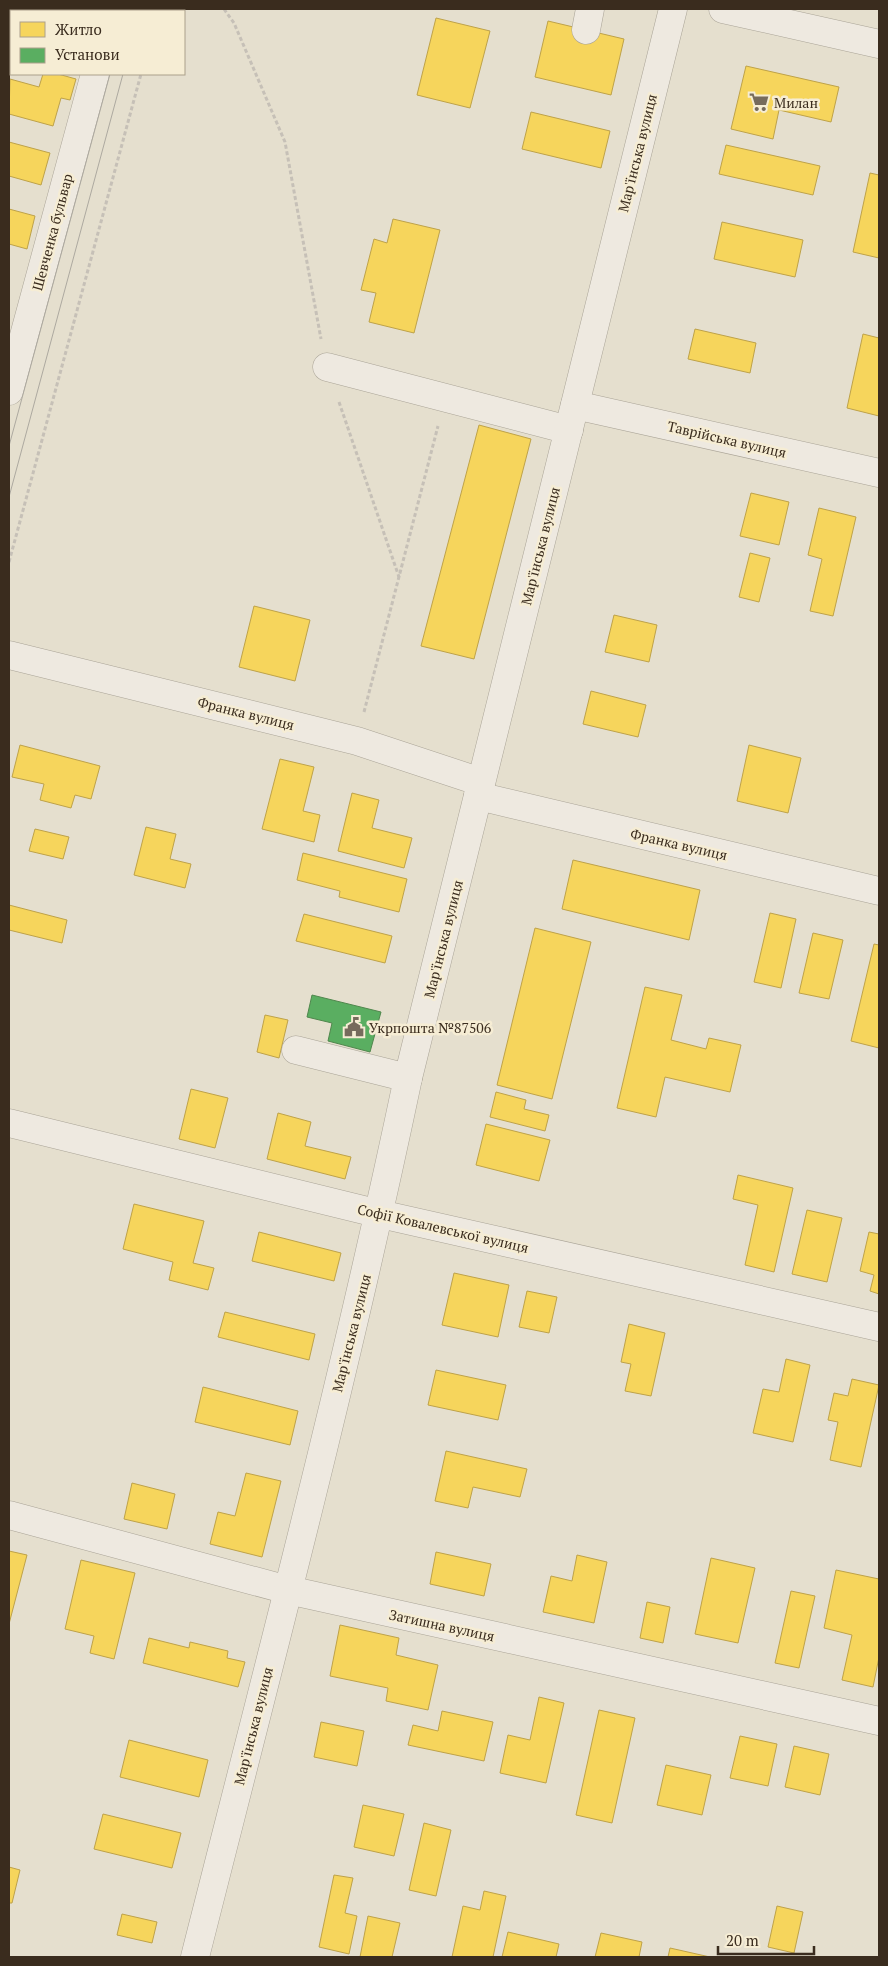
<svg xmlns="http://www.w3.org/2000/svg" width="888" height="1966" viewBox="0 0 888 1966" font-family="'PT Serif',serif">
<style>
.homes{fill:#f6d55c;stroke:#bea249}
.public{fill:#5aae61;stroke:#50874d}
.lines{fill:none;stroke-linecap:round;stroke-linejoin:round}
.minor-casing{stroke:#aaa497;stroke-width:29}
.path{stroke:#c6c0b7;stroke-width:3;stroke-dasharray:4 2.5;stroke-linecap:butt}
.minor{stroke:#eee9e0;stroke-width:28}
.tram{stroke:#ada9a0;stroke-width:1}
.labels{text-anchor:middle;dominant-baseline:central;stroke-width:5;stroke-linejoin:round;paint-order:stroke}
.poi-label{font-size:14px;fill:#3a2c1e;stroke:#f6edd4;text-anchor:start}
.street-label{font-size:14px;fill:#3a2c1e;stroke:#f6edd4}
</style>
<rect width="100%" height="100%" fill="#e5dfce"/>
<g class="homes">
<path d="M27,9H95L94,11H26Z"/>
<path d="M436,18L490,31L470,108L417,95Z"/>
<path d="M548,21L624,39L611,95L535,77Z"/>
<path d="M746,66L839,87L831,122L779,110L773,139L731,129Z"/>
<path d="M43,74H58L76,79L70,100L61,98L53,126L9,114L10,79L39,87Z"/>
<path d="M531,112L610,131L601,168L522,149Z"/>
<path d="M9,142L50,153L41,185L9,176Z"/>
<path d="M726,145L820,166L813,195L719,174Z"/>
<path d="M870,173L879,175V258L853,252Z"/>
<path d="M9,209L35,216L27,249L9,244Z"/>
<path d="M393,219L440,230L414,333L369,322L376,293L361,290L374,239L387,243Z"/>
<path d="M722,222L803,240L795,277L714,259Z"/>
<path d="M695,329L756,343L750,373L688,359Z"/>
<path d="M863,334L879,338V416L847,408Z"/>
<path d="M479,425L531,439L474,659L421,646Z"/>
<path d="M751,493L789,502L779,545L740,536Z"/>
<path d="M819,508L856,517L833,616L810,611L822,559L808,555Z"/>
<path d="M750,553L770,558L759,602L739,597Z"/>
<path d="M254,606L310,620L295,681L239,667Z"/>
<path d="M614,615L657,625L649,662L605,652Z"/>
<path d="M591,691L646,705L638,737L583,724Z"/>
<path d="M20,745L100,766L91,799L75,795L71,808L40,800L44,784L12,777Z"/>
<path d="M749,745L801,758L788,813L737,801Z"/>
<path d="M280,759L314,767L303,811L320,815L314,842L262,829Z"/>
<path d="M352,793L379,800L372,828L412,838L404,868L338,851Z"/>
<path d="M146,827L176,834L170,859L191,864L185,888L134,875Z"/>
<path d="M35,829L69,837L63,859L29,851Z"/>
<path d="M303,853L407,879L399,912L339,897L340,891L297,880Z"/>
<path d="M573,860L700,890L689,940L562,909Z"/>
<path d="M9,905L67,920L62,943L9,930Z"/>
<path d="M770,913L796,919L781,988L754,982Z"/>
<path d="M304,914L392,936L385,963L296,941Z"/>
<path d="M535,928L591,942L552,1099L497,1085Z"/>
<path d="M813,933L843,940L829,999L799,993Z"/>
<path d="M874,944L879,945V1048L851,1041Z"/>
<path d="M645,987L682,995L671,1040L706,1049L709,1038L741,1045L730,1092L665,1077L656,1117L617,1108Z"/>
<path d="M265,1015L288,1020L279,1058L257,1052Z"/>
<path d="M191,1089L228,1098L215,1148L179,1139Z"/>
<path d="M496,1092L526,1100L524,1109L549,1115L545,1131L490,1117Z"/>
<path d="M278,1113L311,1122L305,1146L351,1157L345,1179L267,1159Z"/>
<path d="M486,1124L550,1140L539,1181L476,1165Z"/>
<path d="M738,1175L793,1188L774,1272L745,1265L758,1205L733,1199Z"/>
<path d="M134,1204L204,1221L193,1263L214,1268L208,1290L169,1280L173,1262L123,1249Z"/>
<path d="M807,1210L842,1218L827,1282L792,1274Z"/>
<path d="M259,1232L341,1253L334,1281L252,1261Z"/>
<path d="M869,1232L879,1234V1294L870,1291L874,1275L860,1271Z"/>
<path d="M454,1273L509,1285L498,1337L442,1325Z"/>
<path d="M527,1291L557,1297L549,1333L519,1327Z"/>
<path d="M225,1312L315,1334L309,1360L218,1337Z"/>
<path d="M629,1324L665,1333L651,1396L625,1391L631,1364L621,1362Z"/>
<path d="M786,1359L810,1365L793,1442L753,1433L763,1389L779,1392Z"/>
<path d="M436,1370L506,1385L498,1420L428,1405Z"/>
<path d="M852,1379L879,1385L861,1467L830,1460L838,1422L828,1420L834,1393L848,1396Z"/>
<path d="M203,1387L298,1411L290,1445L195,1422Z"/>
<path d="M446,1451L527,1469L520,1497L473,1487L468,1508L435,1501Z"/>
<path d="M246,1473L281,1481L262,1557L210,1544L218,1512L235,1516Z"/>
<path d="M132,1483L175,1494L167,1529L124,1519Z"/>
<path d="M9,1551L27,1555L9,1624Z"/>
<path d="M436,1552L491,1564L484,1596L430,1584Z"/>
<path d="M577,1555L607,1562L594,1623L543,1612L551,1576L572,1581Z"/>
<path d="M711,1558L755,1568L738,1643L695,1634Z"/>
<path d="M81,1560L135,1573L114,1659L90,1653L94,1636L65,1629Z"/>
<path d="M836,1570L879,1579V1657L873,1687L842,1680L852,1635L824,1628Z"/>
<path d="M791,1591L815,1596L799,1668L775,1663Z"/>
<path d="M647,1602L670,1607L663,1643L640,1638Z"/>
<path d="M340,1625L399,1638L396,1655L438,1665L428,1710L386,1701L388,1688L330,1676Z"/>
<path d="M149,1638L189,1648L190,1642L228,1651L227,1658L245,1662L238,1687L143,1663Z"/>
<path d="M539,1697L564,1703L546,1783L500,1773L508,1735L530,1740Z"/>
<path d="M599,1710L635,1718L612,1823L576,1815Z"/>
<path d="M442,1711L493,1722L484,1761L408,1745L413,1725L438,1731Z"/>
<path d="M321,1722L364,1731L357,1766L314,1757Z"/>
<path d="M740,1736L777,1744L768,1786L730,1778Z"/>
<path d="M129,1740L208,1760L199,1797L120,1777Z"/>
<path d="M794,1746L829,1754L820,1795L785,1787Z"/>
<path d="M666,1765L711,1775L702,1815L657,1805Z"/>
<path d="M363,1805L404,1814L394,1856L354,1847Z"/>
<path d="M103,1814L181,1833L172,1868L94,1849Z"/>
<path d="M424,1823L451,1830L436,1896L409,1890Z"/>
<path d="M9,1867L20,1870L12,1903H9Z"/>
<path d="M334,1875L353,1878L345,1913L357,1916L349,1954L319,1947Z"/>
<path d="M484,1891L506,1896L493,1957H452L463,1906L480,1910Z"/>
<path d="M777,1906L803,1912L794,1953L768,1947Z"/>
<path d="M122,1914L157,1922L152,1943L117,1935Z"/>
<path d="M368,1916L400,1923L392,1957H360Z"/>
<path d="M508,1932L559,1944L556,1957H502Z"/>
<path d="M601,1933L642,1942L639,1957H595Z"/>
<path d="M670,1948L710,1957H668Z"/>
</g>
<path class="public" d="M312,995L381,1012L370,1052L328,1041L332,1023L307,1017Z"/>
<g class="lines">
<defs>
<g id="minor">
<path d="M723,9L879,44"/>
<path d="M112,11L113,9"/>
<path d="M586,30L590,9"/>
<path d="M327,367L569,430"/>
<path d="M9,391L95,74"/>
<path d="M575,405L879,473"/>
<path d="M9,655L357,741L481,782"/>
<path d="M478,796L879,891"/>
<path d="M296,1050L408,1078"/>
<path d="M9,1123L380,1214L879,1327"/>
<path d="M9,1515L288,1590L879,1721"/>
<path d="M195,1957C269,1665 346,1373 408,1078L673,9"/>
</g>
</defs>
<use href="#minor" class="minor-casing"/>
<g class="path">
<path d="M224,9L234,23L285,142L321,339"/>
<path d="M158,11L159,9"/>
<path d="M339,402L399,577"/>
<path d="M9,562L141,74"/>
<path d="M364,712L438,426"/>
</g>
<use href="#minor" class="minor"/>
<g class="tram">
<path d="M126,11L127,9"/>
<path d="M140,11L141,9"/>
<path d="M9,446L110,74"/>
<path d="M9,497L123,74"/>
</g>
</g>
<defs>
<symbol id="supermarket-bare" viewBox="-9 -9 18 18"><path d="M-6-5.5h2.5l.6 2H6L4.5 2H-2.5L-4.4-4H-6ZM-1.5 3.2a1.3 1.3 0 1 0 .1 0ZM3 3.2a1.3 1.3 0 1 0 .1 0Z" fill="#766b5c" stroke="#f6edd4" stroke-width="2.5" paint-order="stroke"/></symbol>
<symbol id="civic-bare" viewBox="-9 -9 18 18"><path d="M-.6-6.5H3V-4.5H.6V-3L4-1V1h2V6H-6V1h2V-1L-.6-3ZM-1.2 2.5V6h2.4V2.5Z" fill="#766b5c" stroke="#f6edd4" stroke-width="2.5" paint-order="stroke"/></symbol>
</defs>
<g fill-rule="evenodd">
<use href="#supermarket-bare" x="745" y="88" width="28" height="28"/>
<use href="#civic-bare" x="340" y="1013" width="28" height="28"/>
</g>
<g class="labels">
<g class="poi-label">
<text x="774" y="102">Милан</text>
<text x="369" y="1027">Укрпошта №87506</text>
</g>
<g class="street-label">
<text transform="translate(637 153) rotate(-76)">Мар'їнська вулиця</text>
<text transform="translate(52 232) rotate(-75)">Шевченка бульвар</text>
<text transform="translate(727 439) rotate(13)">Таврійська вулиця</text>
<text transform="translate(540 546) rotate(-76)">Мар'їнська вулиця</text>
<text transform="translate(246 713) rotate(14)">Франка вулиця</text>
<text transform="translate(679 844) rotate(13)">Франка вулиця</text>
<text transform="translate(443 939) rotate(-76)">Мар'їнська вулиця</text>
<text transform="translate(443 1228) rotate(13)">Софії Ковалевської вулиця</text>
<text transform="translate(351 1333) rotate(-76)">Мар'їнська вулиця</text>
<text transform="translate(442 1625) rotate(12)">Затишна вулиця</text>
<text transform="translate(253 1726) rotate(-76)">Мар'їнська вулиця</text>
</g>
</g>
<rect width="888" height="1966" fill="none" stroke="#3a2c1e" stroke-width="20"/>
<rect x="10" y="10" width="175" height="65" fill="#f6edd4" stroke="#aba08b"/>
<rect x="20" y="22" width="25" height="15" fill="#f6d55c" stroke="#aba08b"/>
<text x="55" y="35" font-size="15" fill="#3a2c1e">Житло</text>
<rect x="20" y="48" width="25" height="15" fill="#5aae61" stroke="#aba08b"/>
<text x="55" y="60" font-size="15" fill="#3a2c1e">Установи</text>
<path d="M718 1946v8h96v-8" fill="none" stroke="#3a2c1e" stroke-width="2.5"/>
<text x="726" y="1946" font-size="15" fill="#3a2c1e" stroke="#f6edd4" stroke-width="4" paint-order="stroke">20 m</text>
</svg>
